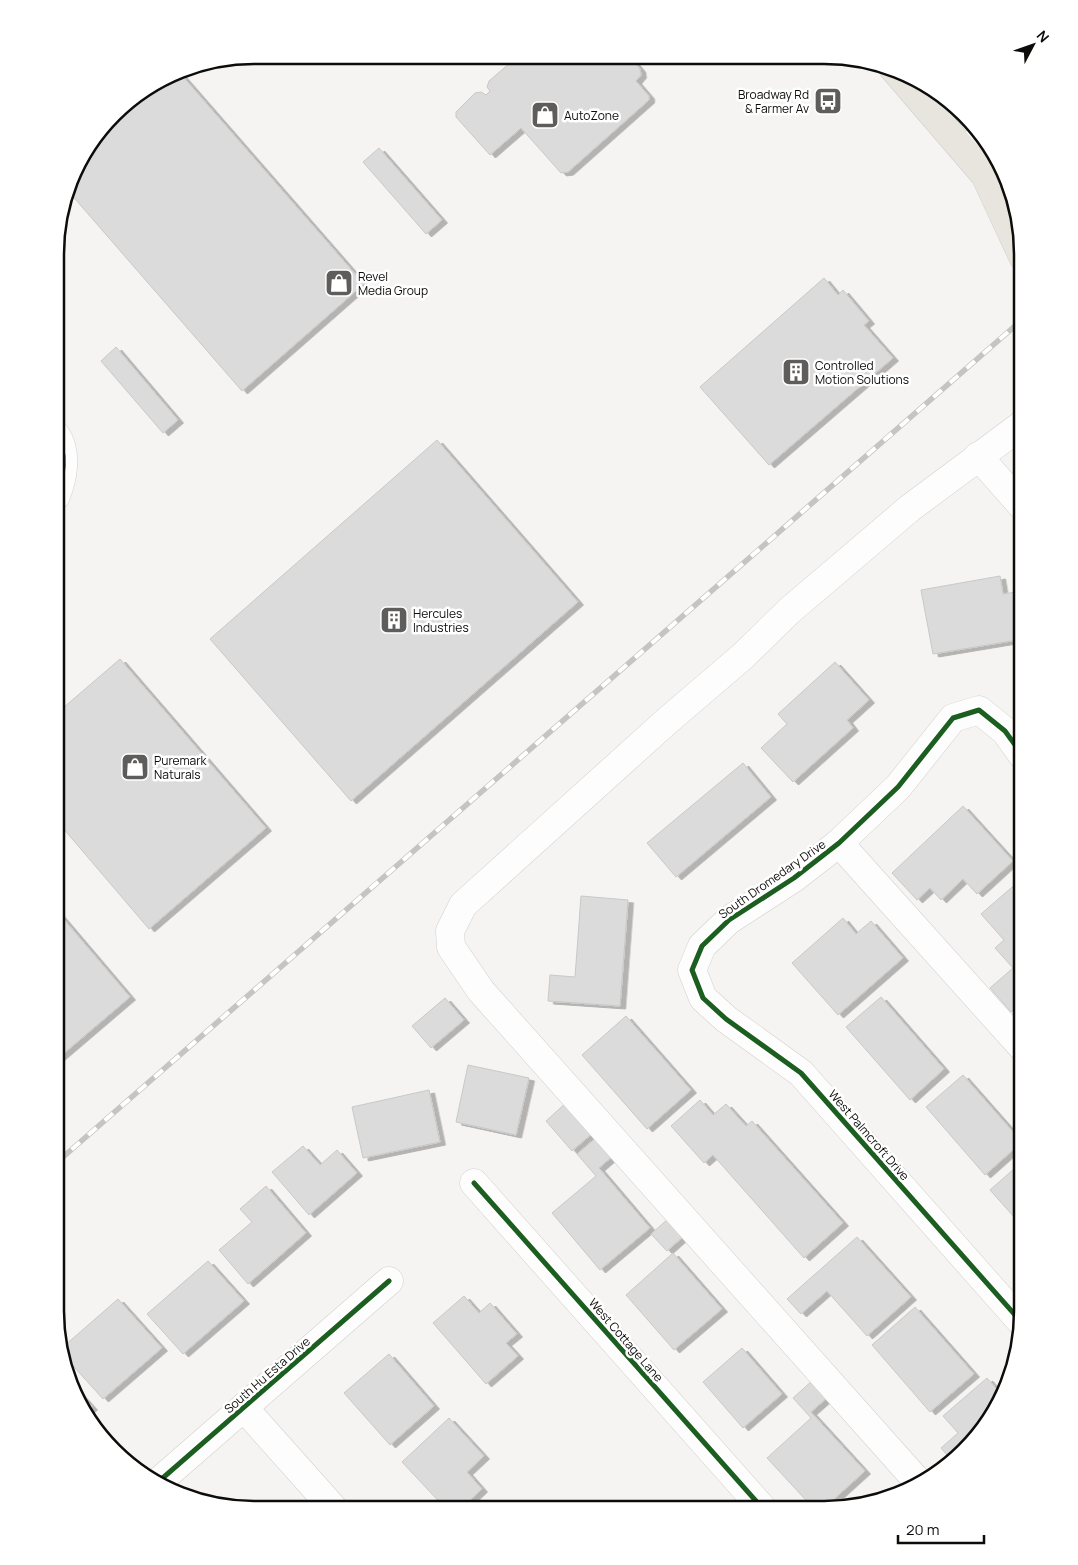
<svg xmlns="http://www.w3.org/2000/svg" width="1078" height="1565" viewBox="0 0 1078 1565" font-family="Manrope,sans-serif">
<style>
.building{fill:#dbdbdb;stroke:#c8c8c7;filter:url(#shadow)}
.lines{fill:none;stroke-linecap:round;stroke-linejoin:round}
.minor-casing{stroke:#d1d0cf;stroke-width:29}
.major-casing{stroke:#cfcfce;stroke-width:29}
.minor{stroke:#fefdfd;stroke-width:28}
.major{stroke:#e7e5dd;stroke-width:28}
.rail-casing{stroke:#c4c4c2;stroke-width:5.5}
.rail{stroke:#fff;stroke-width:4;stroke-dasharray:11;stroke-linecap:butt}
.cycleway-casing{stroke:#fff;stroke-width:8}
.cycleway{stroke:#1b5e20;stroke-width:5}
.labels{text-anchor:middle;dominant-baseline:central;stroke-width:5;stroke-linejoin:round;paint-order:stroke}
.poi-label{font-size:12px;fill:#0d0c0b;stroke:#fff;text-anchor:start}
.street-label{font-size:12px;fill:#0d0c0b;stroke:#fff}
.rim{fill:none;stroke:#0d0c0b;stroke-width:2.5}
</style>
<defs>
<filter id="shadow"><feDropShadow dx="5.5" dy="3" stdDeviation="0" flood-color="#0004"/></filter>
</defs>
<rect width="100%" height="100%" fill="#f5f4f2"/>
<g class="building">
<path d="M518,56H629L640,69L641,75L636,81L649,96V100L568,172L561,173L521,128L490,155L456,117V112L475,93L481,92L486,95L490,91L487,87L489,81Z"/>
<path d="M179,72L364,284L242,391L69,192L82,155L123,104Z"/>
<path d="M379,148L442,220L426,234L363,162Z"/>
<path d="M824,278L838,295L843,290L869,321L864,325L893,358L769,465L700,387Z"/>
<path d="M116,347L178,420L163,433L101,361Z"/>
<path d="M437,440L578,602L351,801L210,639Z"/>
<path d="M1000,576L1003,594L1023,591V639L933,654L921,590Z"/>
<path d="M120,659L266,828L149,929L56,820V714Z"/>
<path d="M835,662L869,700L847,720L853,728L793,782L761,748L787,724L778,714Z"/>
<path d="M743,763L771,797L676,877L647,843Z"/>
<path d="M963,806L1013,861L977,894L963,879L941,900L930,888L917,900L892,873Z"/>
<path d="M1018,882L1023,888V1002L1011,1012L990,988L1013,968L995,948L1004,940L981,914Z"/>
<path d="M581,896L628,900L620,1006L548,1001L550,975L575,977Z"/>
<path d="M56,910L130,997L55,1061Z"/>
<path d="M843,918L856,934L871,921L903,958L838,1015L792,963Z"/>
<path d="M881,997L944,1069L910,1100L846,1027Z"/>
<path d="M445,998L464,1020L431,1048L412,1026Z"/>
<path d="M626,1016L691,1090L647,1129L582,1055Z"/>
<path d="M468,1065L529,1078L516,1135L456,1122Z"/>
<path d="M963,1075L1022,1142L985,1175L926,1107Z"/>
<path d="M429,1090L440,1142L363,1158L352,1107Z"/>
<path d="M700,1100L713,1115L726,1104L746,1126L752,1121L843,1223L804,1258L713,1155L704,1163L671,1126Z"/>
<path d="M567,1102L594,1132L572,1151L546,1121Z"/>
<path d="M598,1136L614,1155L599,1168L650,1228L600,1270L552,1213L596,1176L577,1154Z"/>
<path d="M303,1146L320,1165L337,1150L357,1173L309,1215L272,1172Z"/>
<path d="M1023,1161V1227L990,1190Z"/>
<path d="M266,1186L306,1233L248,1284L219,1250L252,1222L240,1209Z"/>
<path d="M669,1218L685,1235L667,1251L651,1234Z"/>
<path d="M857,1237L911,1297L867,1336L827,1291L801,1314L787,1299Z"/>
<path d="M673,1253L722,1309L674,1350L626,1295Z"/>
<path d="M208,1261L244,1301L183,1354L147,1314Z"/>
<path d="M464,1296L479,1313L490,1303L517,1334L506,1343L518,1356L486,1384L433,1323Z"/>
<path d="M118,1299L162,1348L103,1399L66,1358L63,1347Z"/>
<path d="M915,1307L974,1374L930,1412L872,1345Z"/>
<path d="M742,1348L782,1394L743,1428L703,1382Z"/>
<path d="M389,1354L434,1406L390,1445L344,1393Z"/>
<path d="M987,1378L1002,1395L989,1422L953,1462L941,1448L958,1433L943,1416Z"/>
<path d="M813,1380L828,1397L811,1412L865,1471L822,1510H815L767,1458L811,1418L793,1398Z"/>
<path d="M72,1385L92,1407L86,1412L75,1399Z"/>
<path d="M449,1418L484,1456L467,1472L482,1489L461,1509H446L402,1462Z"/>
<path d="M234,1499L243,1508L225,1507Z"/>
</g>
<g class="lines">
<defs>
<g id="minor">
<path d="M965,151L980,138"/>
<path d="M978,456L1023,507"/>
<path d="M56,496C63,478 68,453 56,435"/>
<path d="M839,843L1023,1048"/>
<path d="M474,1183L764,1510"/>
<path d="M1023,1324L801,1073L726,1019L703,998L692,970L702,946L729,920L794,878L839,843L898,787L953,718L979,710L1005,731L1023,756"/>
<path d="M244,1408L334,1509"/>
<path d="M157,1483L389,1281"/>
<path d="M920,1484L481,991L451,947L450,931L463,905L667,721L743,656L789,611L910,508L1023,424"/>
</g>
<g id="major">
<path d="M893,68L984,174L1008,191"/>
<path d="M985,175L1023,257"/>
</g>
</defs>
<use href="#minor" class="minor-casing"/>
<use href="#major" class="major-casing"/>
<use href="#minor" class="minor"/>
<use href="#major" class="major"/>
<defs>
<path id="rail" d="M55,1164L1023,319"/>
</defs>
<use href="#rail" class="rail-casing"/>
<use href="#rail" class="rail"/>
<defs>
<g id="cycleway">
<path d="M56,496C63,478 68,453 56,435"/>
<path d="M474,1183L764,1510"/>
<path d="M1023,1324L801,1073L726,1019L703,998L692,970L702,946L729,920L794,878L839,843L898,787L953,718L979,710L1005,731L1023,756"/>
<path d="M157,1483L389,1281"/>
</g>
</defs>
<use href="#cycleway" class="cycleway-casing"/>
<use href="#cycleway" class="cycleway"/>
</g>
<defs>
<symbol id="bus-square" viewBox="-11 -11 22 22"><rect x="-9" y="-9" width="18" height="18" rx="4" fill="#5e5d5c" stroke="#fff"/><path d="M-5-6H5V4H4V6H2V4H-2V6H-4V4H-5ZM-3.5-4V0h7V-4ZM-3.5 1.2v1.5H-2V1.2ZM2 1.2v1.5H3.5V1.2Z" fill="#fff"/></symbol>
<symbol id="shop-square" viewBox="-11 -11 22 22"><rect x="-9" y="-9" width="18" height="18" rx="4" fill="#5e5d5c" stroke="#fff"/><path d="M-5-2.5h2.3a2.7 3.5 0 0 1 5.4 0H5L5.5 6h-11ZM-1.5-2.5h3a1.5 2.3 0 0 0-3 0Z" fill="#fff"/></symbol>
<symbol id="building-square" viewBox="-11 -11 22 22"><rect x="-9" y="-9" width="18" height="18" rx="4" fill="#5e5d5c" stroke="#fff"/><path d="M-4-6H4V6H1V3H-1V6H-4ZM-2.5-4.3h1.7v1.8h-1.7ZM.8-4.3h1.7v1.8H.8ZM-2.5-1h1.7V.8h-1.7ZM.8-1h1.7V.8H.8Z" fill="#fff"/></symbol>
</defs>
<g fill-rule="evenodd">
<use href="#bus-square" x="812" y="85" width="32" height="32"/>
<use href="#shop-square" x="529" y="99" width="32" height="32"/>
<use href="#shop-square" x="323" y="267" width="32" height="32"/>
<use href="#building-square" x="780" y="356" width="32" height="32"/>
<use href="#building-square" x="378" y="604" width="32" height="32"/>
<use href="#shop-square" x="119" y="751" width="32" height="32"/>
</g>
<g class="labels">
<g class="poi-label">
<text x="809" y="94" text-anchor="end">Broadway Rd<tspan x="809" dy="14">&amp; Farmer Av</tspan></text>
<text x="564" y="115">AutoZone</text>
<text x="358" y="276">Revel<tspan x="358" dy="14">Media Group</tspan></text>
<text x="815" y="365">Controlled<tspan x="815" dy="14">Motion Solutions</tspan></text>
<text x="413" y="613">Hercules<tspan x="413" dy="14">Industries</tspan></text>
<text x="154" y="760">Puremark<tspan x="154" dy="14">Naturals</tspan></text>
</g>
<g class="street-label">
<text transform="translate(772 879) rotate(-35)">South Dromedary Drive</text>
<text transform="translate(869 1135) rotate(49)">West Palmcroft Drive</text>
<text transform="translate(626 1340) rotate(49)">West Cottage Lane</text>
<text transform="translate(267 1375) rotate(-41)">South Hu Esta Drive</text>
</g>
</g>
<path d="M0 0H1078V1565H0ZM254 64H824A190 190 0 0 1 1014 254V1311A190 190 0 0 1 824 1501H254A190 190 0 0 1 64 1311V254A190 190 0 0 1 254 64Z" fill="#fff" fill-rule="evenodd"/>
<path class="rim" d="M254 64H824A190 190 0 0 1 1014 254V1311A190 190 0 0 1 824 1501H254A190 190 0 0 1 64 1311V254A190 190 0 0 1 254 64Z"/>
<g transform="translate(1033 45) rotate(49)" stroke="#ffffff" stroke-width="4" paint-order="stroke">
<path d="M0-4L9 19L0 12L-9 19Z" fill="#0d0c0b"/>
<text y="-8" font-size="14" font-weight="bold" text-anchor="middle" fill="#0d0c0b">N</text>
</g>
<path d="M898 1535v8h86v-8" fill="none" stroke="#0d0c0b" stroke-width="2.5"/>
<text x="906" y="1535" font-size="15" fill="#0d0c0b" stroke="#ffffff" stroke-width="4" paint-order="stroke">20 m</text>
</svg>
